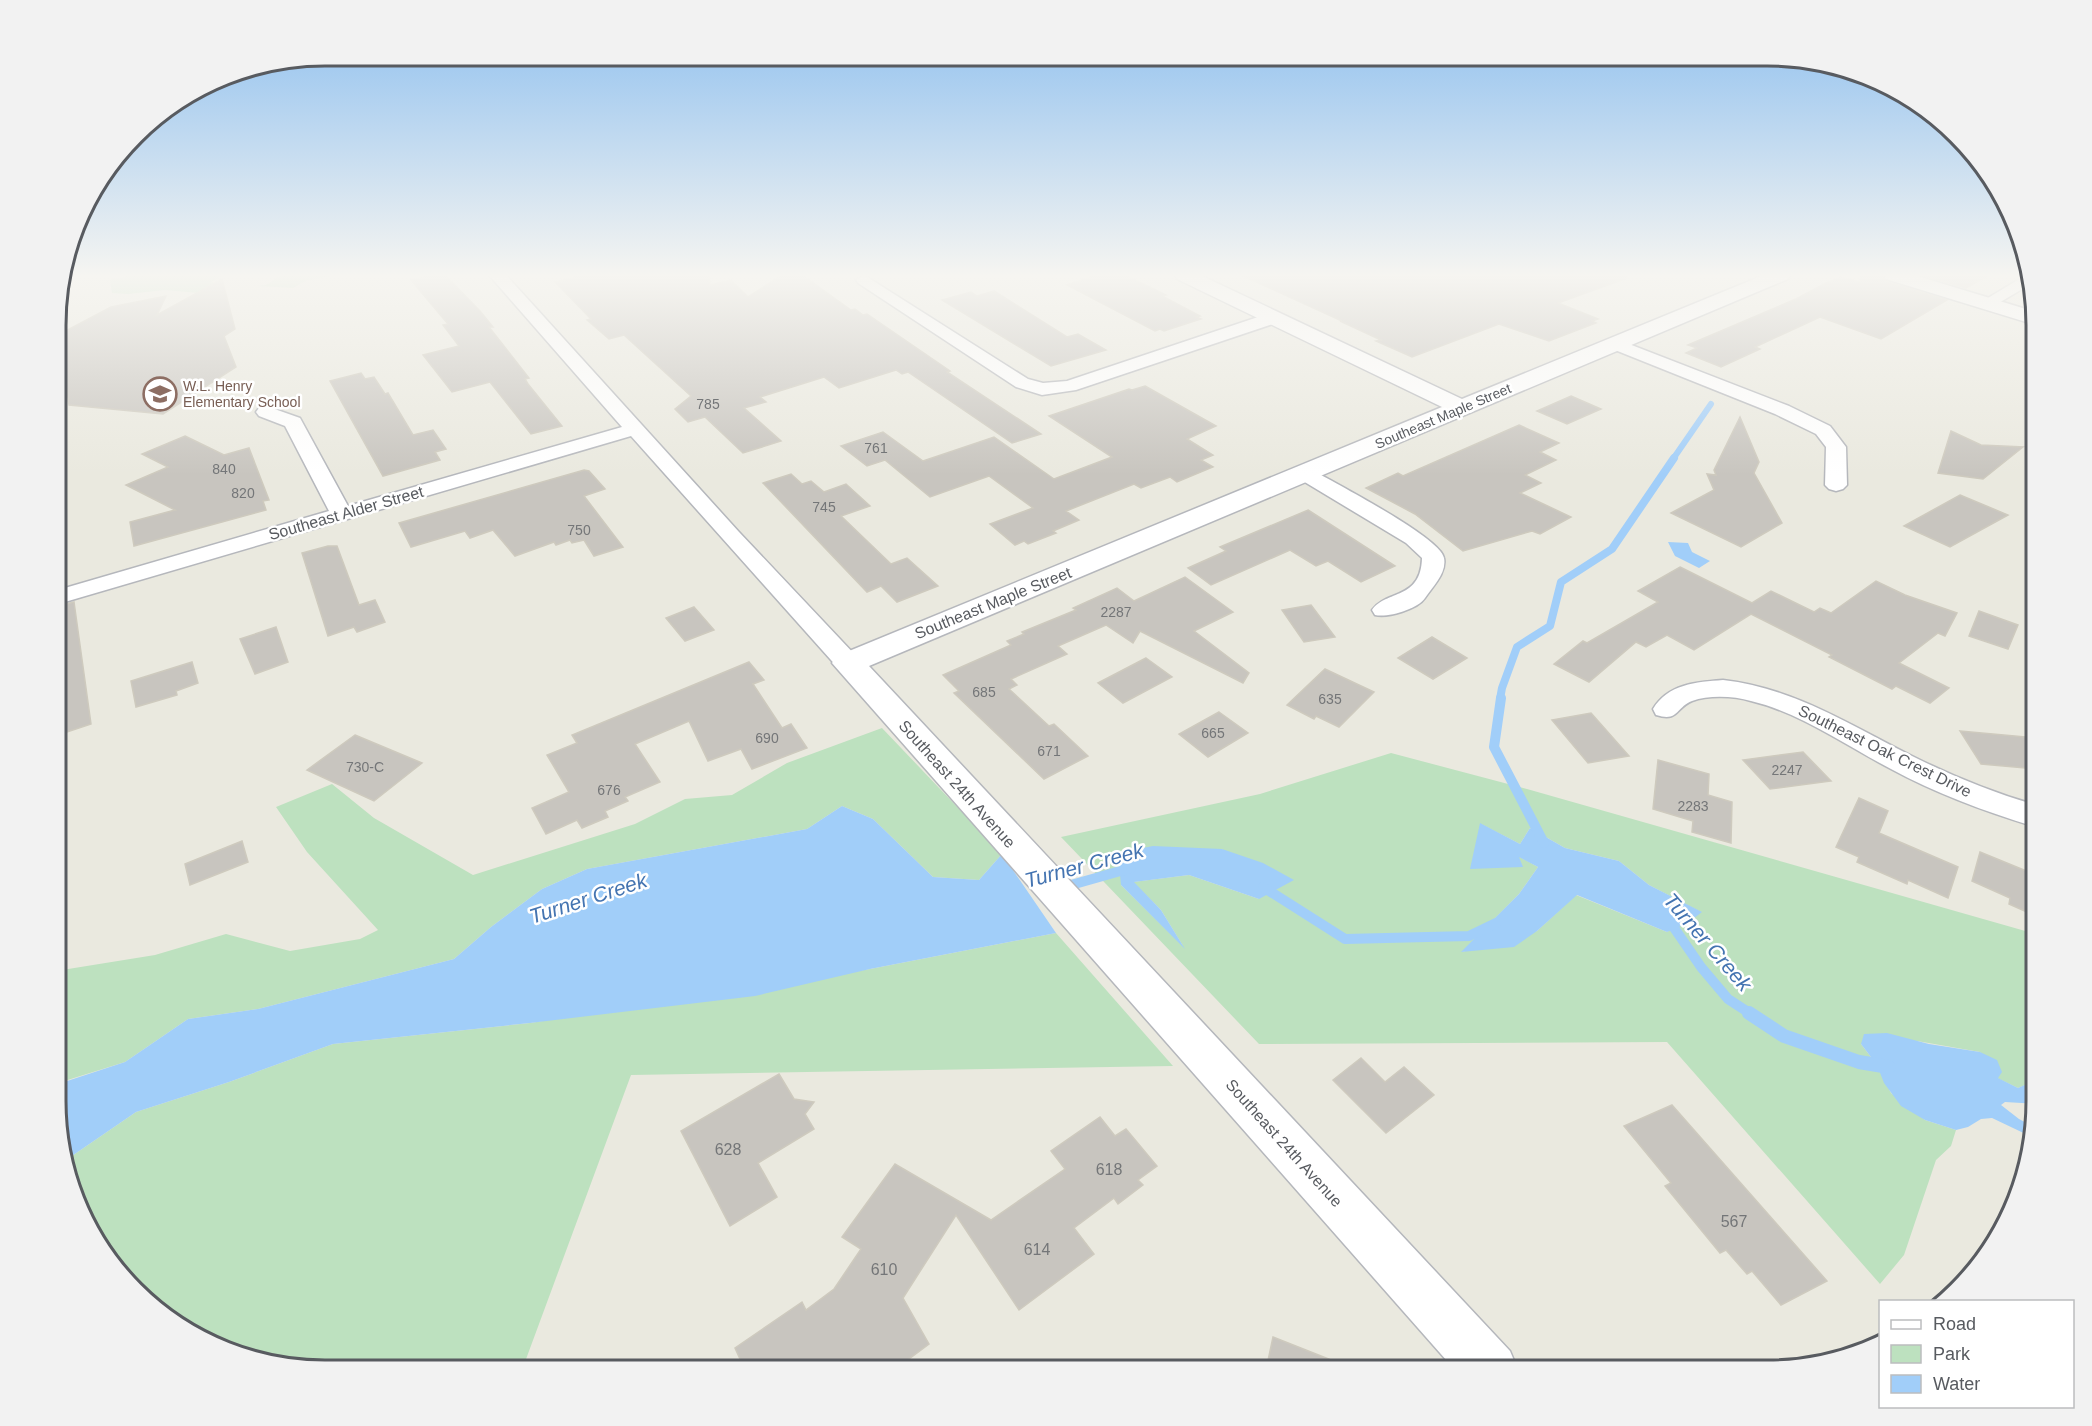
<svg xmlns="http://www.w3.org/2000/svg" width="2092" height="1426" viewBox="0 0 2092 1426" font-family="Arial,sans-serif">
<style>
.green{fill:#bde1bf;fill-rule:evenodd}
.water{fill:#a1cef9}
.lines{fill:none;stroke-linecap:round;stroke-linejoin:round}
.stream-far3{stroke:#a1cef9;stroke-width:6}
.stream-far2{stroke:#a1cef9;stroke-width:8}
.stream-far1{stroke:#a1cef9;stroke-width:10}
.stream{stroke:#a1cef9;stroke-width:14}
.building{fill:#c8c5bf;stroke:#cecabe;stroke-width:1.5}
.minor-casing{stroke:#b5b7bc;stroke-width:3}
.tertiary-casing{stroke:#b5b7bc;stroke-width:3}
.minor{fill:#fff;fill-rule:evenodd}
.tertiary{fill:#fff;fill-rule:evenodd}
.labels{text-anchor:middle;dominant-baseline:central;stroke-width:5;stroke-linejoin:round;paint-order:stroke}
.far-education-label{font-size:14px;fill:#785e54;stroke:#fff;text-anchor:start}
.number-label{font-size:14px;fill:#747678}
.far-street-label{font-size:14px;fill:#585b60;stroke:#fff}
.street-label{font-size:16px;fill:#585b60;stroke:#fff}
.near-number-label{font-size:16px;fill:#747678}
.near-water-label{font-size:21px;font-style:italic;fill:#4474b1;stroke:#fff}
.rim{fill:none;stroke:#585b60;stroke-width:3}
</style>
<rect width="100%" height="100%" fill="#eae9df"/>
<g class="green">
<path d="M132,275H224L211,282L214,283L199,293L165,290L128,294L112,293L110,280Z"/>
<path d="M281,275H335L305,281L293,288L258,286L266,285Z"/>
<path d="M882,728L1002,854L979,880L933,877L873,819L842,806L807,829L587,869L542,889L491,927L454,959L258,1009L188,1019L125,1062L58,1083V964L62,970L155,955L226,934L290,951L360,939L378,930L307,852L276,807L332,784L374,818L473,875L635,824L685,799L732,795L787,763Z"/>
<path d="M1391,753L1527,789L2036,934V1074L2030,1073V1083L2018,1088L1997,1078L1980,1052L1917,1041L1861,1044L1877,1065L1891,1093L1925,1120L1956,1130L1951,1146L1936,1160L1904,1255L1880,1284L1667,1042L1259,1044L1061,837L1260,794ZM1481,824L1520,844L1530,828L1565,848L1619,861L1649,885L1701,912L1667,932L1576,895L1537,931L1462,952L1519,894L1538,867L1518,856L1522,866ZM1222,849L1259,899L1189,875L1133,882L1161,910L1183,946L1121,885Z"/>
<path d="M1056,933L1173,1066L631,1075L522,1370H308L238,1356L161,1315L91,1236L66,1160L136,1112L229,1082L333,1044L530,1023L870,969Z"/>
</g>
<g class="water">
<path d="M1668,542L1688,543L1692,552L1710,561L1699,568L1675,556Z"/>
<path d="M842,806L873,819L933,877L979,880L1002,854L1056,933L870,969L755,996L530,1023L333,1044L229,1082L136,1112L66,1160L58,1136V1084L125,1062L188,1019L258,1009L454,959L491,927L542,889L587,869L807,829Z"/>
<path d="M1480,823L1520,844L1530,828L1565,848L1619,861L1649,885L1702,912L1688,923L1667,932L1577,895L1537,931L1514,947L1461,952L1519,894L1538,867L1519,857L1523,867L1470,869Z"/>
<path d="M1153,846L1222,849L1263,863L1294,880L1259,899L1189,875L1134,882L1161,910L1185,949L1121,885L1118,853Z"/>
<path d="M1887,1033L1929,1044L1980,1052L1997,1060L2002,1072L1998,1078L2018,1088L2029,1083L2030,1073L2036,1074V1104L2005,1102L2001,1105L2019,1119L2034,1127L2032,1137L1992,1118L1981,1119L1968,1127L1956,1130L1925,1120L1901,1106L1884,1083L1877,1065L1861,1044L1864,1034Z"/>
</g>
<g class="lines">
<path class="stream-far3" d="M1673,459L1711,404"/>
<path class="stream-far2" d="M1500,699L1502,688L1517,647L1550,626L1561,582L1612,549L1674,458"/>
<g class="stream-far1">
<path d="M1501,698L1494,747L1544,843"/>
<path d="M1064,887L1131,868"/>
<path d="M1263,887L1345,939L1469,936L1496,923"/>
<path d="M1668,919L1701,967L1728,999L1751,1014"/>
</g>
<g class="stream">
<path d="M1749,1013L1784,1036L1859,1062L1889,1067"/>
<path d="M2036,1056V1067"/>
</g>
</g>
<g class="building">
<path d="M433,275H445L480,311L493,327H489L529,378L525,379L528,384L562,426L531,434L490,382L452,392L423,355L459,346L443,325L448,324L411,280Z"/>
<path d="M585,275H709L710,285L731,280L748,297L782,275H802L851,310L855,309L863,315L867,314L950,371L947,372L1041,434L1012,443L908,372L902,374L896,370L839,388L824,377L760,397L766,402L744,408L781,441L743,453L705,417L688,422L675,409L691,396L624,335L609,339L587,320L591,319L555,282Z"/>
<path d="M1097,275H1125L1166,295L1162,296L1200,316L1196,317L1201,319L1164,331L1160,329L1155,331L1067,285Z"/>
<path d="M1241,275H1626L1627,278L1558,303L1598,319L1592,321L1596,323L1549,341L1499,324L1412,357L1376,341L1381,340L1340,321H1342Z"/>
<path d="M1861,275H1882L1885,281L1947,300L1881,339L1820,317L1755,347L1760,349L1721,367L1686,353L1697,348L1688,345L1796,299L1826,283L1841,277L1860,282Z"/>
<path d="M1922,275H1989L1966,288Z"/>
<path d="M222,279L235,329L224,336L236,367L163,414L69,405L66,383L58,388V352H61L60,334L111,307L166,296L157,315Z"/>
<path d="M994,291L1067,337L1078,334L1106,350L1051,366L942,300L971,292L977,296Z"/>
<path d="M361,373L365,379L374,377L385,394L388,393L413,435L433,430L446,449L435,452L440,460L383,476L330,381Z"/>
<path d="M1145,386L1216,426L1187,439L1213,455L1201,460L1213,467L1177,482L1170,477L1141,488L1134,484L1066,511L1079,520L1053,531L1056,533L1028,544L1024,541L1015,545L990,524L1033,508L989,476L930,497L885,460L867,466L841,446L883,432L923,461L994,437L1054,479L1112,457L1049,416L1129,389L1132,390Z"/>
<path d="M1571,396L1601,409L1567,424L1537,411Z"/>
<path d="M1740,417L1759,462L1754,473L1782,523L1741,547L1671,513L1714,490L1707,474L1716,475L1714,470Z"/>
<path d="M1519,425L1559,443L1540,452L1556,460L1525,475L1541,483L1520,493L1571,517L1540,534L1532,531L1463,551L1415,514L1366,488L1398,473L1403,476Z"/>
<path d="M1951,431L1981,445L2023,447L1983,479L1938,473Z"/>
<path d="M185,436L224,455L249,448L269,500L263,501L266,510L134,546L130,522L175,510L126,485L168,467L142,454Z"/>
<path d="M584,470L589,471L605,489L584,496L623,547L594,556L584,540L572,543L570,540L556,545L554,542L515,556L493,530L470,538L465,531L411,547L399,523Z"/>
<path d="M791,474L802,484L811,481L824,492L846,484L870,506L841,516L891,564L907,558L938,586L897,602L881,586L867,592L763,483Z"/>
<path d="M1960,495L2008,515L1950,547L1904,526Z"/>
<path d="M1308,510L1395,566L1361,582L1328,561L1316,566L1290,550L1211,585L1188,568L1226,551L1220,547Z"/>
<path d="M328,546H337L359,605L375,600L385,622L357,632L354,627L328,636L302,553Z"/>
<path d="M1680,567L1752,603L1771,591L1814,612L1820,608L1831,613L1876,581L1905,595L1957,613L1945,636L1938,633L1899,663L1949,688L1930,703L1896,686L1892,689L1829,657L1832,655L1751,614L1694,650L1667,635L1646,647L1636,642L1589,682L1554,664L1583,641L1587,643L1658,602L1638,591Z"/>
<path d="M1185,577L1233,612L1194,631L1249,673L1243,683L1140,631L1133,643L1106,625L1058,646L1067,654L1011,679L1017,685L1009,689L1049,726L1054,724L1088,756L1044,779L954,693L959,691L943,675L1011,645L1007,641L1024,634L1022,632L1076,610L1073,608L1117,588L1134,601Z"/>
<path d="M74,602L91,724L58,735V606Z"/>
<path d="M1311,605L1335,637L1304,642L1282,610Z"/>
<path d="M694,607L714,630L685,641L666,618Z"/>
<path d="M1979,611L2018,625L2008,649L1969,636Z"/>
<path d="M276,627L288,662L255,674L240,639Z"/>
<path d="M1432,637L1467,658L1433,679L1398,658Z"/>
<path d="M1146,658L1172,677L1123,703L1098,683Z"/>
<path d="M192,662L198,683L176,691L177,695L136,707L131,681Z"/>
<path d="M749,662L764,680L753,684L782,728L791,724L807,748L752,769L741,749L708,761L689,721L635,744L660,782L625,797L628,801L605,811L608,817L582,828L577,820L546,834L532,808L569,792L547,755L577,743L572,735Z"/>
<path d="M1325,669L1374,692L1339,727L1316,716L1314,719L1287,705Z"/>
<path d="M1219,712L1248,733L1208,757L1179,734Z"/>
<path d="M1591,713L1629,756L1588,763L1552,720Z"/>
<path d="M1960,731L2036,738V769L1981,764Z"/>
<path d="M355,735L422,763L374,801L307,770Z"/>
<path d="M1803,752L1831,781L1770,789L1743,760Z"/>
<path d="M1658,760L1709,774L1708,795L1732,802L1731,843L1692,832L1693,821L1653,809Z"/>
<path d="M1859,798L1888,811L1879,833L1958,867L1948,898L1908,880L1907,884L1857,862L1859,857L1836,847Z"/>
<path d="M242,841L248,862L190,885L185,864Z"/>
<path d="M1980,852L2036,875V916L2009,904L2010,898L1972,881Z"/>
<path d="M1361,1058L1385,1082L1404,1067L1434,1095L1386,1133L1333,1080Z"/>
<path d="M779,1074L794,1099L814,1102L805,1114L814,1129L758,1163L777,1197L730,1226L681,1131Z"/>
<path d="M1672,1105L1827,1281L1781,1305L1752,1271L1747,1274L1726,1250L1720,1253L1665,1186L1671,1183L1624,1126Z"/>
<path d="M1100,1117L1115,1136L1126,1129L1157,1166L1138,1180L1143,1185L1118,1204L1114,1198L1074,1228L1094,1254L1019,1310L956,1215L903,1298L929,1344L894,1370H745L735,1348L802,1302L806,1310L834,1289L861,1249L842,1237L895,1164L991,1220L1065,1169L1051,1151Z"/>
<path d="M1273,1337L1354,1369V1370H1266Z"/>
</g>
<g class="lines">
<defs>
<g id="minor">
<path d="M489,275H506L739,532L857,657L861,663L857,669L848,671L839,669L631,436L58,604V590L329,511L285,426L259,416L256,412L259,408L266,406L300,418L348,506L622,427Z"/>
<path d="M864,275L1028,379L1043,383L1067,381L1267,314H1279L1281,318L1279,322L1076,390L1042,395L1016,387L858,283L856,280Z"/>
<path d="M2026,275L2029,285L1992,307H1980L1978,304Z"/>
<path d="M1616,339L1789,406L1830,426L1846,447L1847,485L1843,489L1836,491L1829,489L1825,485L1826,447L1816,434L1775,414L1610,348L1607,344L1610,340Z"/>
<path d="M1305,468L1312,470C1335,483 1441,538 1444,558C1447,573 1433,586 1425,598C1418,609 1388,618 1375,615L1372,610C1386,590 1421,600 1422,558L1406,543L1298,478L1295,474L1298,470Z"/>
<path d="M1723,680C1794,688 1850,725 1912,756C1952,776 1994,793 2036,805V827C1986,812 1937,794 1891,769C1845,745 1801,713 1751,701C1733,696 1709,695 1692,701C1675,708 1679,722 1656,715L1653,709C1668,684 1696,682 1723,680Z"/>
</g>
<g id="tertiary">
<path d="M1175,275H1200L1462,399L1764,275H1790L1788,279L869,666L1510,1351L1518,1370H1455L832,663L837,656L1442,407L1177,279Z"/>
<path d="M1884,275H1914L2036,312V325L1886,279Z"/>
</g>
</defs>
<use href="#minor" class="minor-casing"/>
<use href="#tertiary" class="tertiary-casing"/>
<use href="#minor" class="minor"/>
<use href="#tertiary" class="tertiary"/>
</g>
<linearGradient id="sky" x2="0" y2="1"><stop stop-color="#8bbeef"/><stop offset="0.58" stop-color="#f6f5f1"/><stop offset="1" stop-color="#f6f5f1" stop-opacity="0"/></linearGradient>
<rect width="2092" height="475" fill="url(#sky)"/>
<defs>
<symbol id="school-ring" viewBox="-11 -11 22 22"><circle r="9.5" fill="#fff" stroke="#8d6e63" stroke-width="1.5"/><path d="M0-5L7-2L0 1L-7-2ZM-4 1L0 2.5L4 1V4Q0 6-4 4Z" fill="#8d6e63"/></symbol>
</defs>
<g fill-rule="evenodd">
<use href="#school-ring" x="141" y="375" width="38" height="38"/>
</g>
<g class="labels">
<g class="far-education-label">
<text x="183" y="386">W.L. Henry<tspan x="183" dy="16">Elementary School</tspan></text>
</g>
<g class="number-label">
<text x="708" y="404">785</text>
<text x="876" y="448">761</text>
<text x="224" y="469">840</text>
<text x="243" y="493">820</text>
<text x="824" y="507">745</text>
<text x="579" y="530">750</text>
<text x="1116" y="612">2287</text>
<text x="984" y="692">685</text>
<text x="1330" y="699">635</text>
<text x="1213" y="733">665</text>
<text x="767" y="738">690</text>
<text x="1049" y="751">671</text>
<text x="365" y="767">730-C</text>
<text x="1787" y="770">2247</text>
<text x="609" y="790">676</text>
<text x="1693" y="806">2283</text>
</g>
<g class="far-street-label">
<text transform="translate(1443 416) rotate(-23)">Southeast Maple Street</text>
</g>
<g class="street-label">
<text transform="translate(346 513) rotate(-16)">Southeast Alder Street</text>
<text transform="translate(993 603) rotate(-22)">Southeast Maple Street</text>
<text transform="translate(1885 751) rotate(26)">Southeast Oak Crest Drive</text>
<text transform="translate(957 784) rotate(48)">Southeast 24th Avenue</text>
<text transform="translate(1284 1143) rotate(48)">Southeast 24th Avenue</text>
</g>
<g class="near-number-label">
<text x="728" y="1149">628</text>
<text x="1109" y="1169">618</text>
<text x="1734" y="1221">567</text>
<text x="1037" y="1249">614</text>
<text x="884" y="1269">610</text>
</g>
<g class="near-water-label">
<text transform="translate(1084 865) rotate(-15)">Turner Creek</text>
<text transform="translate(588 898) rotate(-18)">Turner Creek</text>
<text transform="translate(1708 942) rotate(49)">Turner Creek</text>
</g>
</g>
<path d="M0 0H2092V1426H0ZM325 66H1767A259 259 0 0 1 2026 325V1101A259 259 0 0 1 1767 1360H325A259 259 0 0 1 66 1101V325A259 259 0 0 1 325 66Z" fill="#f2f2f2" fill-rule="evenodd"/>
<path class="rim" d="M325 66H1767A259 259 0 0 1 2026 325V1101A259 259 0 0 1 1767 1360H325A259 259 0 0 1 66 1101V325A259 259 0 0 1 325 66Z"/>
<rect x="1879" y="1300" width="195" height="108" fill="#ffffff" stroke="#bcbdbf" stroke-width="1.5"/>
<rect x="1891" y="1320" width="30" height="9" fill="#ffffff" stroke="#bcbdbf" stroke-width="1.5"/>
<text x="1933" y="1330" font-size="18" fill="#585b60">Road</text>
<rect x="1891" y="1345" width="30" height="18" fill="#bde1bf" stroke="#bcbdbf" stroke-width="1.5"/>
<text x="1933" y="1360" font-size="18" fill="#585b60">Park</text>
<rect x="1891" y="1375" width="30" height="18" fill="#a1cef9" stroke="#bcbdbf" stroke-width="1.5"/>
<text x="1933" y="1390" font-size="18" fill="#585b60">Water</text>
</svg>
